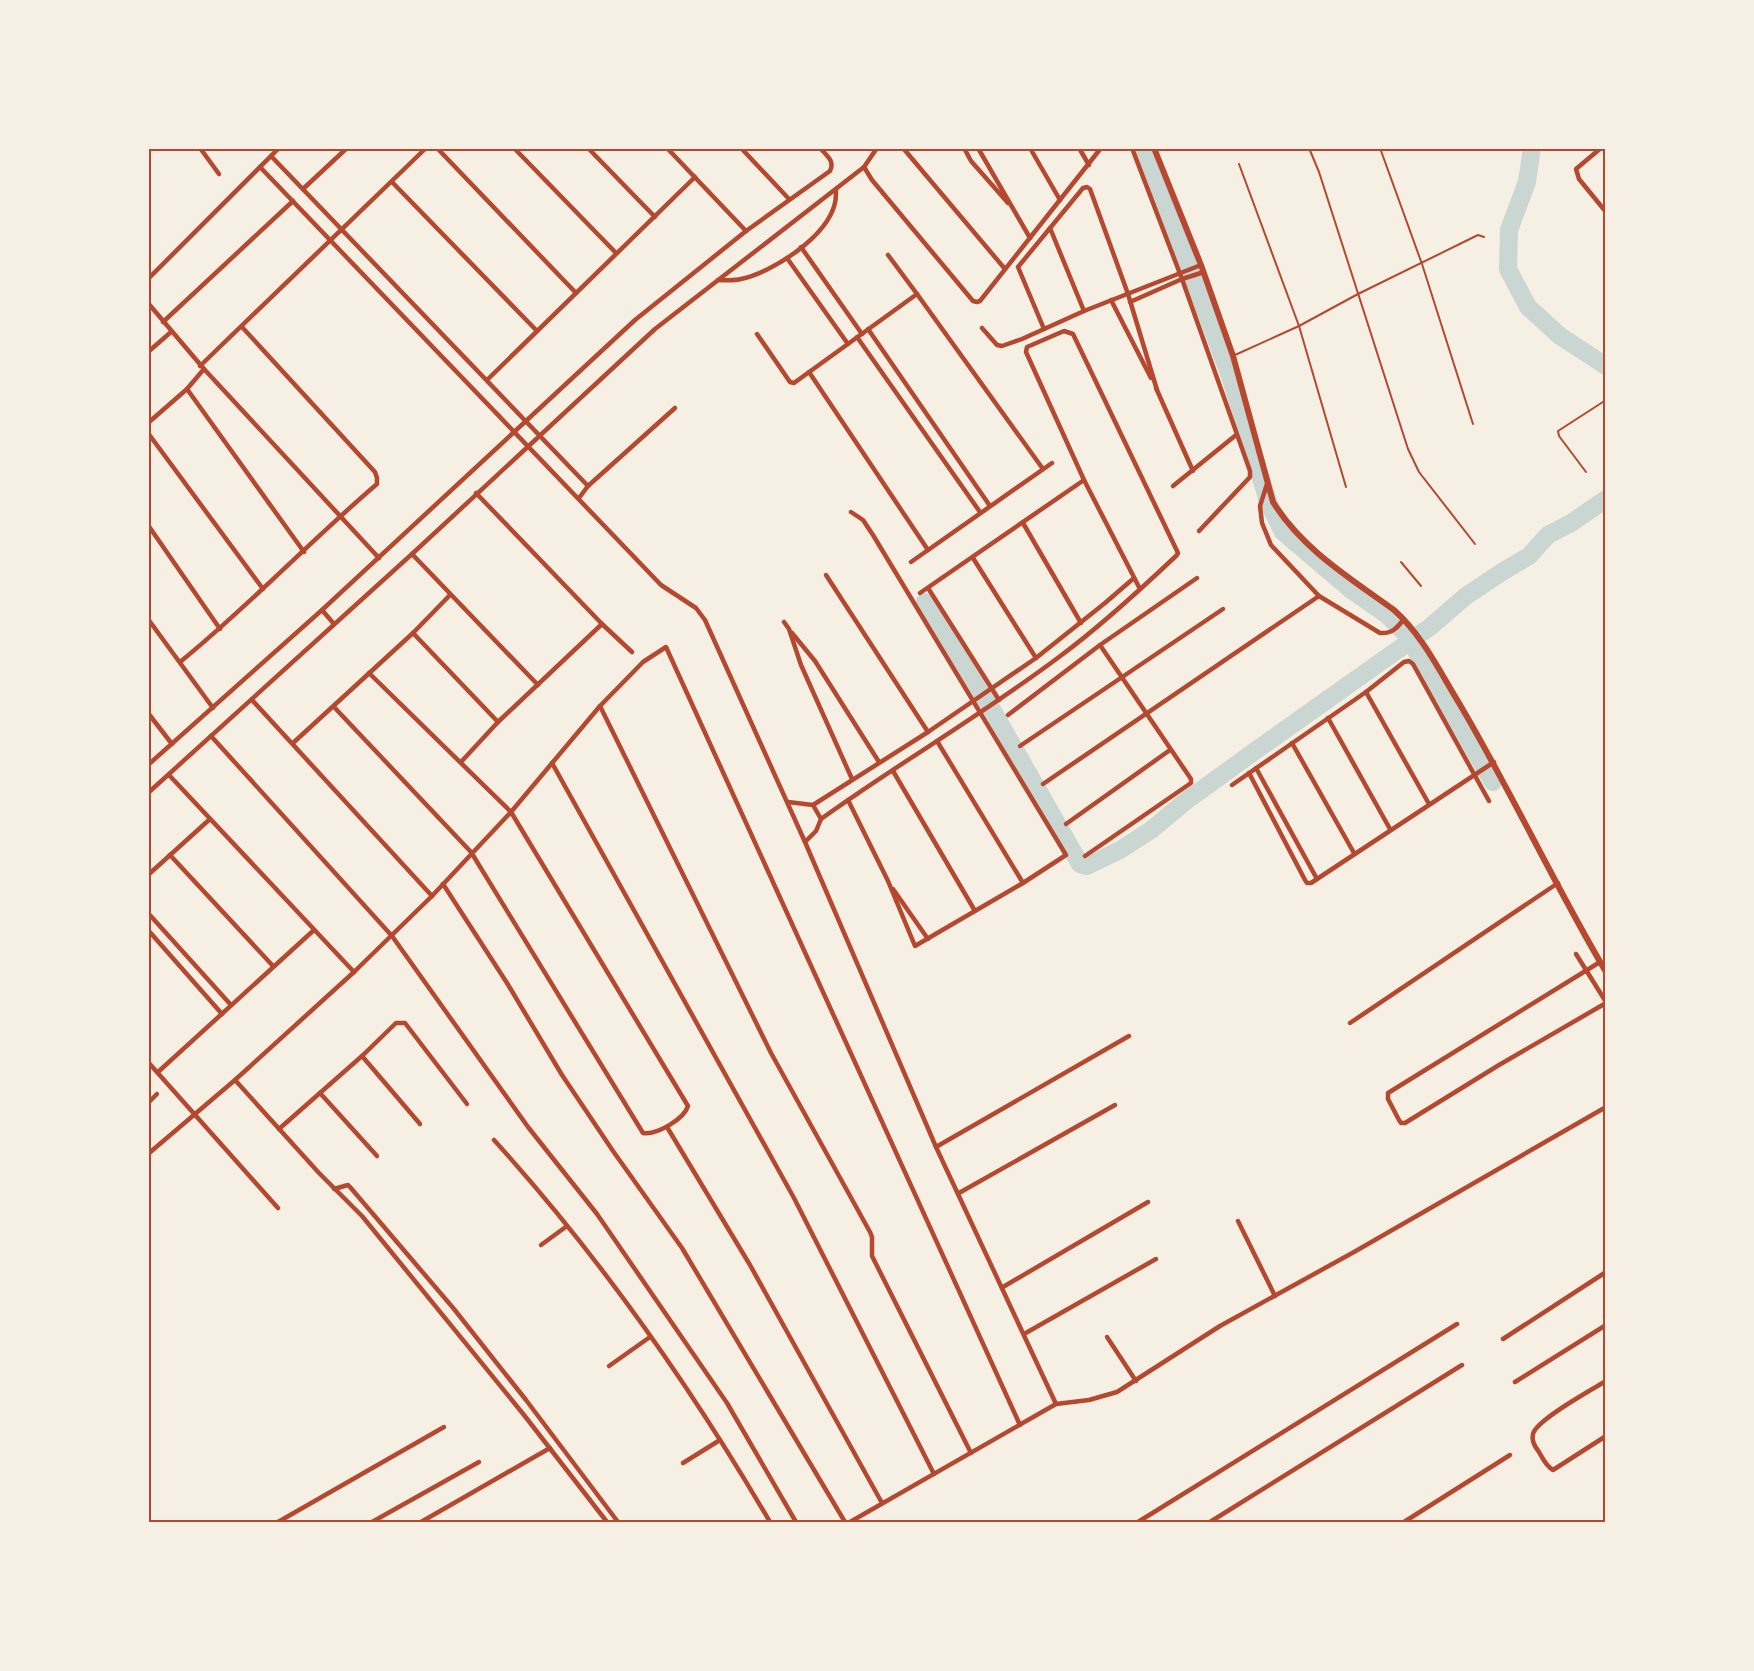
<svg xmlns="http://www.w3.org/2000/svg" width="1754" height="1671" viewBox="0 0 1754 1671" font-family="'Space Grotesk',sans-serif">
<style>
.lines{fill:none;stroke-linecap:round;stroke-linejoin:round}
.river{stroke:#c9d6d2;stroke-width:18}
.service{stroke:#b5482f;stroke-width:2}
.minor{stroke:#b5482f;stroke-width:4.5}
.tertiary{stroke:#b5482f;stroke-width:6}
.neatline{fill:none;stroke:#b5482f;stroke-width:2}
</style>
<rect width="100%" height="100%" fill="#f6efe4"/>
<g class="lines">
<g class="river">
<path d="M1144,148L1230,376L1259,472L1269,504L1283,532L1350,589L1386,614L1412,640L1415,649L1493,782"/>
<path d="M1532,148L1527,182L1509,230L1508,269L1528,307L1560,336L1606,366"/>
<path d="M925,602L994,713L1080,864L1087,866L1120,850L1151,830L1186,801L1255,751L1430,627L1466,596L1502,572L1529,556L1548,535L1571,523L1606,499"/>
</g>
<g class="service">
<path d="M1309,148L1319,172L1408,449L1419,472L1475,544"/>
<path d="M1380,148L1422,264L1473,424"/>
<path d="M1239,164L1299,326L1346,487"/>
<path d="M1235,355L1299,326L1358,294L1478,235L1484,237"/>
<path d="M1586,472L1559,436L1558,431L1606,400"/>
<path d="M1401,562L1421,586"/>
</g>
<g class="minor">
<path d="M200,148L219,174"/>
<path d="M437,148L576,293"/>
<path d="M514,148L616,253"/>
<path d="M588,148L655,217"/>
<path d="M667,148L746,231"/>
<path d="M741,148L789,199"/>
<path d="M903,148L1005,269"/>
<path d="M964,148L971,161L1008,203"/>
<path d="M978,148L1030,238"/>
<path d="M1030,148L1060,200"/>
<path d="M1079,148L1089,165"/>
<path d="M1132,148L1182,279L1250,471V477L1199,531"/>
<path d="M1601,148L1576,169L1579,179L1606,212"/>
<path d="M271,156L588,486"/>
<path d="M260,167L661,585L696,608L705,620L805,842L936,1147L1056,1404"/>
<path d="M864,167L872,180L973,301L977,302L980,301L1101,148"/>
<path d="M392,182L537,331"/>
<path d="M303,189L347,148"/>
<path d="M1050,228L1084,311"/>
<path d="M801,247L862,334"/>
<path d="M787,258L848,344"/>
<path d="M148,279L279,148"/>
<path d="M718,280C726,280 734,281 741,279C773,272 827,237 835,203C836,199 836,193 836,189"/>
<path d="M917,294L1043,469"/>
<path d="M1111,300L1151,378"/>
<path d="M1130,302L1182,279L1204,272"/>
<path d="M148,303L204,369L379,558"/>
<path d="M163,322L293,201"/>
<path d="M982,328L997,345L1002,346L1022,339L1084,311L1201,265"/>
<path d="M868,329L990,506"/>
<path d="M1044,329L1018,267L1083,188L1087,187L1090,189L1128,294L1157,390"/>
<path d="M757,334L790,382L794,383L917,294L888,255"/>
<path d="M857,337L980,512"/>
<path d="M148,352L171,332"/>
<path d="M200,366L426,148"/>
<path d="M809,372L928,550"/>
<path d="M487,380L695,177"/>
<path d="M1156,388L1193,471"/>
<path d="M187,389L304,552"/>
<path d="M148,423L187,389L204,369"/>
<path d="M148,433L263,589"/>
<path d="M1267,484L1260,506L1262,523L1271,545L1319,596L1380,633C1392,634 1397,628 1404,619"/>
<path d="M1173,486L1236,435"/>
<path d="M476,493L602,624L632,652"/>
<path d="M579,498L588,486L675,408"/>
<path d="M1023,523L1081,623"/>
<path d="M148,525L220,629"/>
<path d="M412,554L538,685"/>
<path d="M973,558L1036,658"/>
<path d="M911,562L1052,463"/>
<path d="M826,575L928,732"/>
<path d="M928,588L999,700"/>
<path d="M920,593L1084,480"/>
<path d="M322,610L334,624"/>
<path d="M148,619L213,708"/>
<path d="M784,622L789,629L801,665L852,779"/>
<path d="M413,633L498,722"/>
<path d="M792,633L815,661L879,762"/>
<path d="M180,662C249,606 310,541 377,484V478L375,472L242,327"/>
<path d="M1366,692L1429,804"/>
<path d="M252,700L432,896"/>
<path d="M600,706L771,1053L870,1232L872,1237V1256L971,1453"/>
<path d="M334,707L471,852L643,1133C657,1135 684,1119 688,1106L511,812L369,673"/>
<path d="M148,713L172,744"/>
<path d="M1008,715L1100,645L1197,578"/>
<path d="M1328,718L1390,829"/>
<path d="M211,736L392,936L528,1127L597,1214L727,1403L796,1522"/>
<path d="M937,741L1023,883"/>
<path d="M293,743L413,633L450,595"/>
<path d="M1292,743L1354,853"/>
<path d="M1020,746L1223,609"/>
<path d="M461,762L498,722L602,624"/>
<path d="M552,763L794,1198L934,1474"/>
<path d="M148,765L322,610L635,320L746,231L830,171C835,161 827,156 820,148"/>
<path d="M1256,768L1317,879"/>
<path d="M893,771L975,911"/>
<path d="M1249,773L1305,880L1307,883H1311L1494,762"/>
<path d="M169,775L354,972"/>
<path d="M1043,784L1319,596"/>
<path d="M1232,785L1366,692L1404,662L1409,661L1413,664L1489,801"/>
<path d="M148,793L412,554L655,329L864,167L877,148"/>
<path d="M848,800L888,881L915,946L1023,883L1066,855L873,535L863,520L851,512"/>
<path d="M788,802L813,805L928,732L1036,658L1105,603L1134,578"/>
<path d="M813,805L821,819"/>
<path d="M1066,824L1170,750"/>
<path d="M805,842L816,831L821,819C899,763 982,715 1059,657C1101,626 1139,591 1177,555L1178,553L1073,334L1064,331L1027,347L1026,352L1084,480L1140,589"/>
<path d="M170,855L273,966"/>
<path d="M1085,856L1191,783V779L1100,645"/>
<path d="M148,875L210,819"/>
<path d="M443,884L507,983L562,1075L613,1151L682,1248L845,1522"/>
<path d="M893,889L928,939"/>
<path d="M148,913L231,1005"/>
<path d="M148,930L222,1014"/>
<path d="M1576,954L1606,1002"/>
<path d="M1600,962L1388,1093V1099L1399,1120L1401,1123H1405L1499,1065L1606,1003"/>
<path d="M1350,1023L1558,883"/>
<path d="M362,1056L420,1124"/>
<path d="M148,1062L278,1208"/>
<path d="M158,1072L314,930"/>
<path d="M235,1080L319,1173L362,1216L524,1415L607,1522"/>
<path d="M320,1093L377,1156"/>
<path d="M148,1103L157,1094"/>
<path d="M667,1127L750,1265L882,1503"/>
<path d="M279,1129L362,1056L396,1023H405L467,1104"/>
<path d="M494,1140C600,1257 691,1387 770,1522"/>
<path d="M936,1147L1129,1036"/>
<path d="M148,1154L235,1080L354,972L432,896L511,812L600,706L643,662L666,647L1020,1425"/>
<path d="M334,1189L348,1185L350,1187L454,1309L526,1400L618,1522"/>
<path d="M959,1193L1115,1105"/>
<path d="M1238,1221L1275,1296"/>
<path d="M541,1245L567,1226"/>
<path d="M1003,1287L1148,1202"/>
<path d="M1024,1334L1156,1259"/>
<path d="M1107,1337L1136,1381"/>
<path d="M1503,1339L1606,1272"/>
<path d="M609,1366L650,1337"/>
<path d="M1606,1381C1591,1390 1536,1420 1533,1434C1531,1441 1535,1447 1539,1452C1543,1459 1546,1466 1553,1470L1606,1436"/>
<path d="M1515,1382L1606,1325"/>
<path d="M683,1463L720,1440"/>
<path d="M278,1522L444,1427"/>
<path d="M372,1522L479,1462"/>
<path d="M421,1522L550,1448"/>
<path d="M850,1522L1056,1404L1089,1400L1117,1392L1220,1326L1354,1252L1606,1107"/>
<path d="M1138,1522L1457,1324"/>
<path d="M1210,1522L1462,1365"/>
<path d="M1404,1522L1510,1455"/>
</g>
<path class="tertiary" d="M1154,148L1201,265L1233,356L1273,502C1302,549 1350,578 1394,610C1422,635 1439,670 1459,703C1511,791 1554,884 1606,972"/>
</g>
<rect width="1754" height="1671" fill="none" stroke="#f6efe4" stroke-width="300"/>
<rect x="150" y="150" width="1454" height="1371" class="neatline"/>
</svg>
